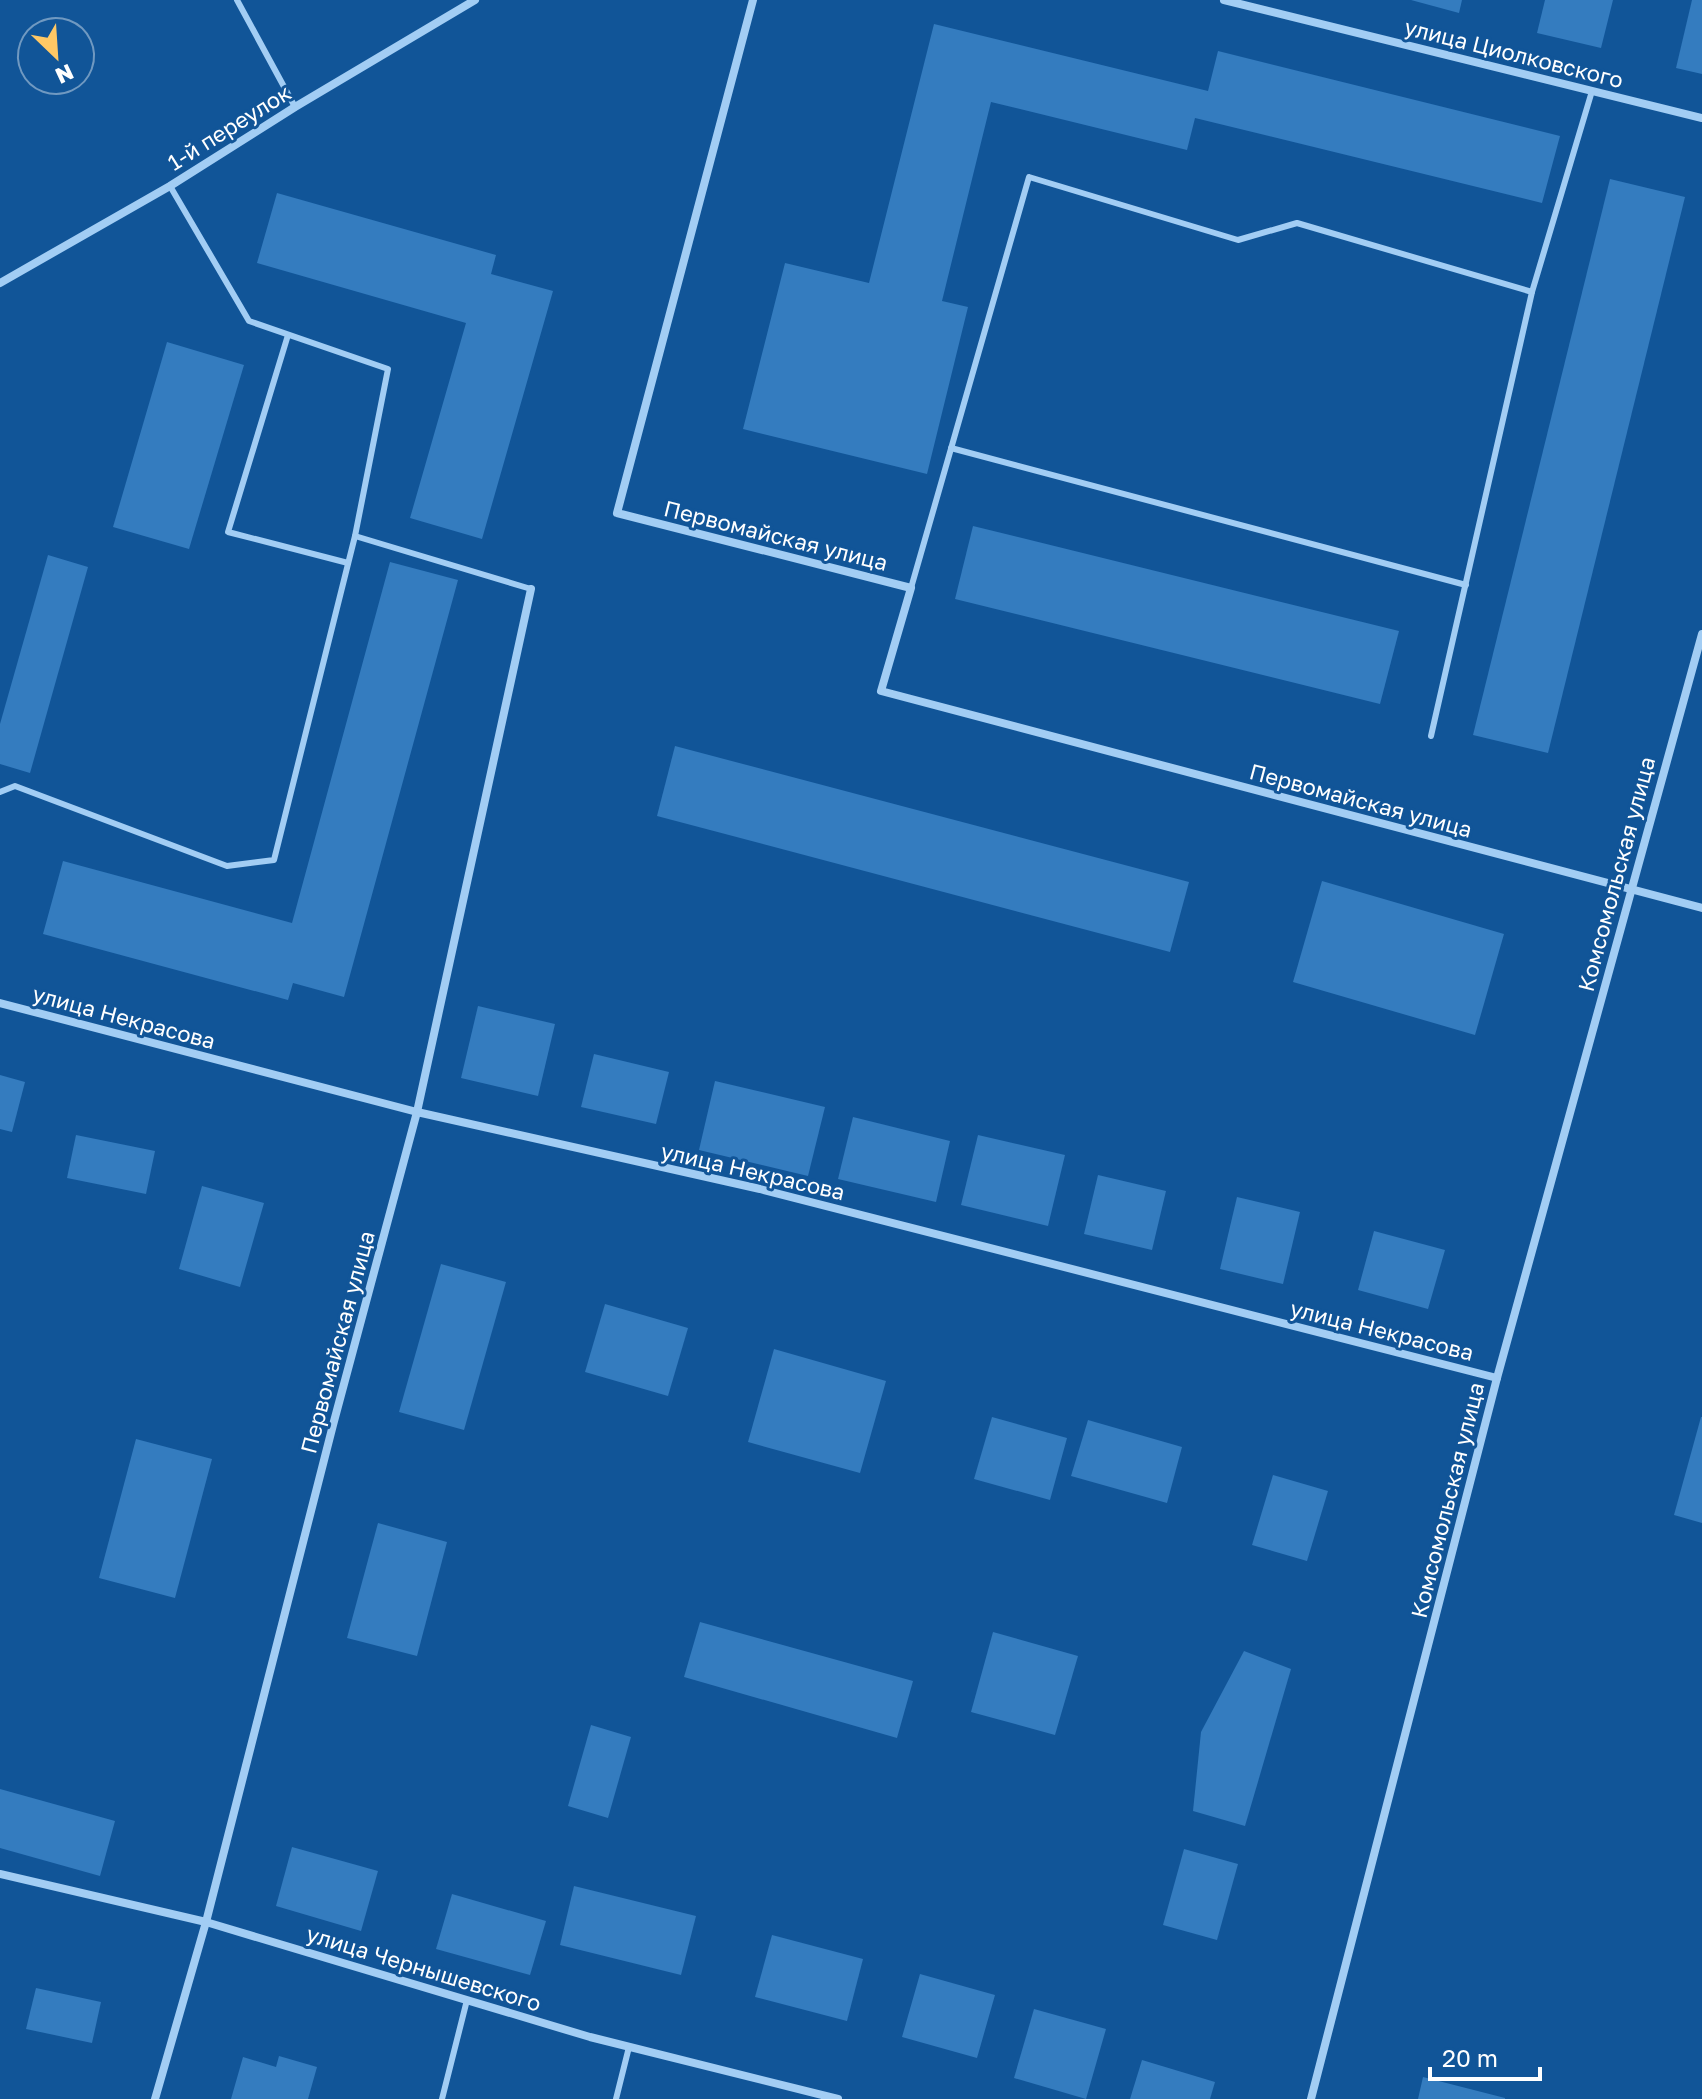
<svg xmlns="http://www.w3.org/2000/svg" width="1702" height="2099" viewBox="0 0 1702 2099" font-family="'Golos Text',sans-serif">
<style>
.building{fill:#347cbf}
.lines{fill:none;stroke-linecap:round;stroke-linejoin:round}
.lane{stroke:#a2cdf4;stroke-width:6}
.street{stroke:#a2cdf4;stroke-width:8}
.labels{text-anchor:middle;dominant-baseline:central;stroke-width:6;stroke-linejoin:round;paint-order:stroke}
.street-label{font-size:22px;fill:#fff;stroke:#115598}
</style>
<rect width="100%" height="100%" fill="#115598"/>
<g class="building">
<path d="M1411,0H1462L1459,13Z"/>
<path d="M1545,0H1613L1601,48L1537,33Z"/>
<path d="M1692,0H1702V74L1676,68Z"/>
<path d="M934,24L1208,91L1218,51L1560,136L1542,203L1195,118L1187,150L991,102L942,301L968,307L927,474L743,429L785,263L869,283Z"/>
<path d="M1610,179L1685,197L1548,753L1473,735Z"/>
<path d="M277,193L496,255L491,274L553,291L482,539L410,518L466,323L257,263Z"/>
<path d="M167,342L244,365L189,549L113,527Z"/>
<path d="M973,526L1399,631L1380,704L955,599Z"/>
<path d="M48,555L88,567L30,773L0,764V724Z"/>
<path d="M390,562L458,580L344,997L293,983L288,1000L43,934L63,861L292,923Z"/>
<path d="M675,746L1189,882L1170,952L657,816Z"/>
<path d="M1322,881L1504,934L1475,1035L1293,982Z"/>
<path d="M478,1006L555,1024L538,1096L461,1078Z"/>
<path d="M594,1054L669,1072L656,1124L581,1107Z"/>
<path d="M0,1075L25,1082L12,1132L0,1129Z"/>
<path d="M715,1081L825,1107L808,1176L699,1150Z"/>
<path d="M853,1117L950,1141L936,1202L838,1179Z"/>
<path d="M76,1135L155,1151L146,1194L67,1178Z"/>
<path d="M978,1135L1065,1155L1048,1226L961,1205Z"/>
<path d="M1098,1175L1166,1191L1152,1250L1084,1234Z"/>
<path d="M202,1186L264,1203L240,1287L179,1269Z"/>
<path d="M1237,1197L1300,1212L1283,1284L1220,1269Z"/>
<path d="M1374,1231L1445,1250L1428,1309L1358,1290Z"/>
<path d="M441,1264L506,1282L464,1430L399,1412Z"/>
<path d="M605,1304L688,1328L668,1396L585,1372Z"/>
<path d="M774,1349L886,1381L860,1473L748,1442Z"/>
<path d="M992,1417L1067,1438L1050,1500L974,1479Z"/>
<path d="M1701,1417H1702V1523L1674,1515Z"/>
<path d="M1088,1420L1182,1447L1167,1503L1071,1476Z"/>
<path d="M136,1439L212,1459L175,1598L99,1578Z"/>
<path d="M1273,1475L1328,1491L1307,1561L1252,1545Z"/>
<path d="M378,1523L447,1542L417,1656L347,1638Z"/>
<path d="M700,1622L913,1681L897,1738L684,1677Z"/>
<path d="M993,1632L1078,1656L1055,1735L971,1712Z"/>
<path d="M1244,1651L1291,1669L1245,1826L1193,1811L1201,1732Z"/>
<path d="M591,1725L631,1737L608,1818L568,1806Z"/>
<path d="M0,1789L115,1821L100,1876L0,1848Z"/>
<path d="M292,1847L378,1871L361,1931L276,1906Z"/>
<path d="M1184,1849L1238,1864L1217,1940L1163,1925Z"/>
<path d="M574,1886L696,1916L681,1975L560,1945Z"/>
<path d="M452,1894L546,1921L530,1975L436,1949Z"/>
<path d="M772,1935L863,1959L847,2021L755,1997Z"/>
<path d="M920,1974L995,1995L977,2058L902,2037Z"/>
<path d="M36,1988L101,2002L92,2043L26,2029Z"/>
<path d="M1034,2009L1106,2029L1086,2099L1014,2078Z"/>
<path d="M279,2056L317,2067L308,2099H231L243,2057L276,2067Z"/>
<path d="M1142,2060L1215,2082L1210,2099H1130Z"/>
<path d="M1423,2077L1505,2098V2099H1418Z"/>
</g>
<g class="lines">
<g class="lane">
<path d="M237,0L295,107"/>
<path d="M1532,292L1592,91"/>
<path d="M288,335L228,532L348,563"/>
<path d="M951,448L1466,585"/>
<path d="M355,536L531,589"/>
<path d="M911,588L1029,177L1238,240L1297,223L1532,292L1431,736"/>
<path d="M0,792L15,786L227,866L274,860L355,536L388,369L249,321L170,186"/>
<path d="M442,2099L467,2000"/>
<path d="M616,2099L629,2047"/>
</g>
<g class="street">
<path d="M753,0L617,513L911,588L881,691L1702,908"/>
<path d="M1224,0L1702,118"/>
<path d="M0,283L170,186L295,107L475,0"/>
<path d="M0,1003L417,1112L760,1189L1497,1378"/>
<path d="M0,1874L206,1922L590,2037L838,2099"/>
<path d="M155,2099L206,1922L333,1425L417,1112L531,589"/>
<path d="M1311,2099L1497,1378L1702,634"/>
</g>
</g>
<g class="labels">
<g class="street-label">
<text transform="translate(1514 53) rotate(14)">улица Циолковского</text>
<text transform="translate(229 127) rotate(-32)">1-й переулок</text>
<text transform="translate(776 535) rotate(14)">Первомайская улица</text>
<text transform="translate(1361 800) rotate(15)">Первомайская улица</text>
<text transform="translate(1616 874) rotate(-75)">Комсомольская улица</text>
<text transform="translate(124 1017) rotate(15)">улица Некрасова</text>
<text transform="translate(753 1171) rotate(13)">улица Некрасова</text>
<text transform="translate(1382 1330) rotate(14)">улица Некрасова</text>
<text transform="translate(337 1342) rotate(-75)">Первомайская улица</text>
<text transform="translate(1447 1500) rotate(-76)">Комсомольская улица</text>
<text transform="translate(424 1968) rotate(17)">улица Чернышевского</text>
</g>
</g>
<g transform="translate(56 56) rotate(155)"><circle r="38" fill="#115598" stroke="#7099c1" stroke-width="2"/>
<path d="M0-6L14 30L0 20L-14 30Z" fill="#ffc865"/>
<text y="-12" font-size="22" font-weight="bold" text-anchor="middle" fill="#ffffff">N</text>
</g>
<path d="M1430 2067v12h110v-12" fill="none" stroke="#ffffff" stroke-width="4"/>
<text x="1442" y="2067" font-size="24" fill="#ffffff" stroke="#115598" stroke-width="6" paint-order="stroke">20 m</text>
</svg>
